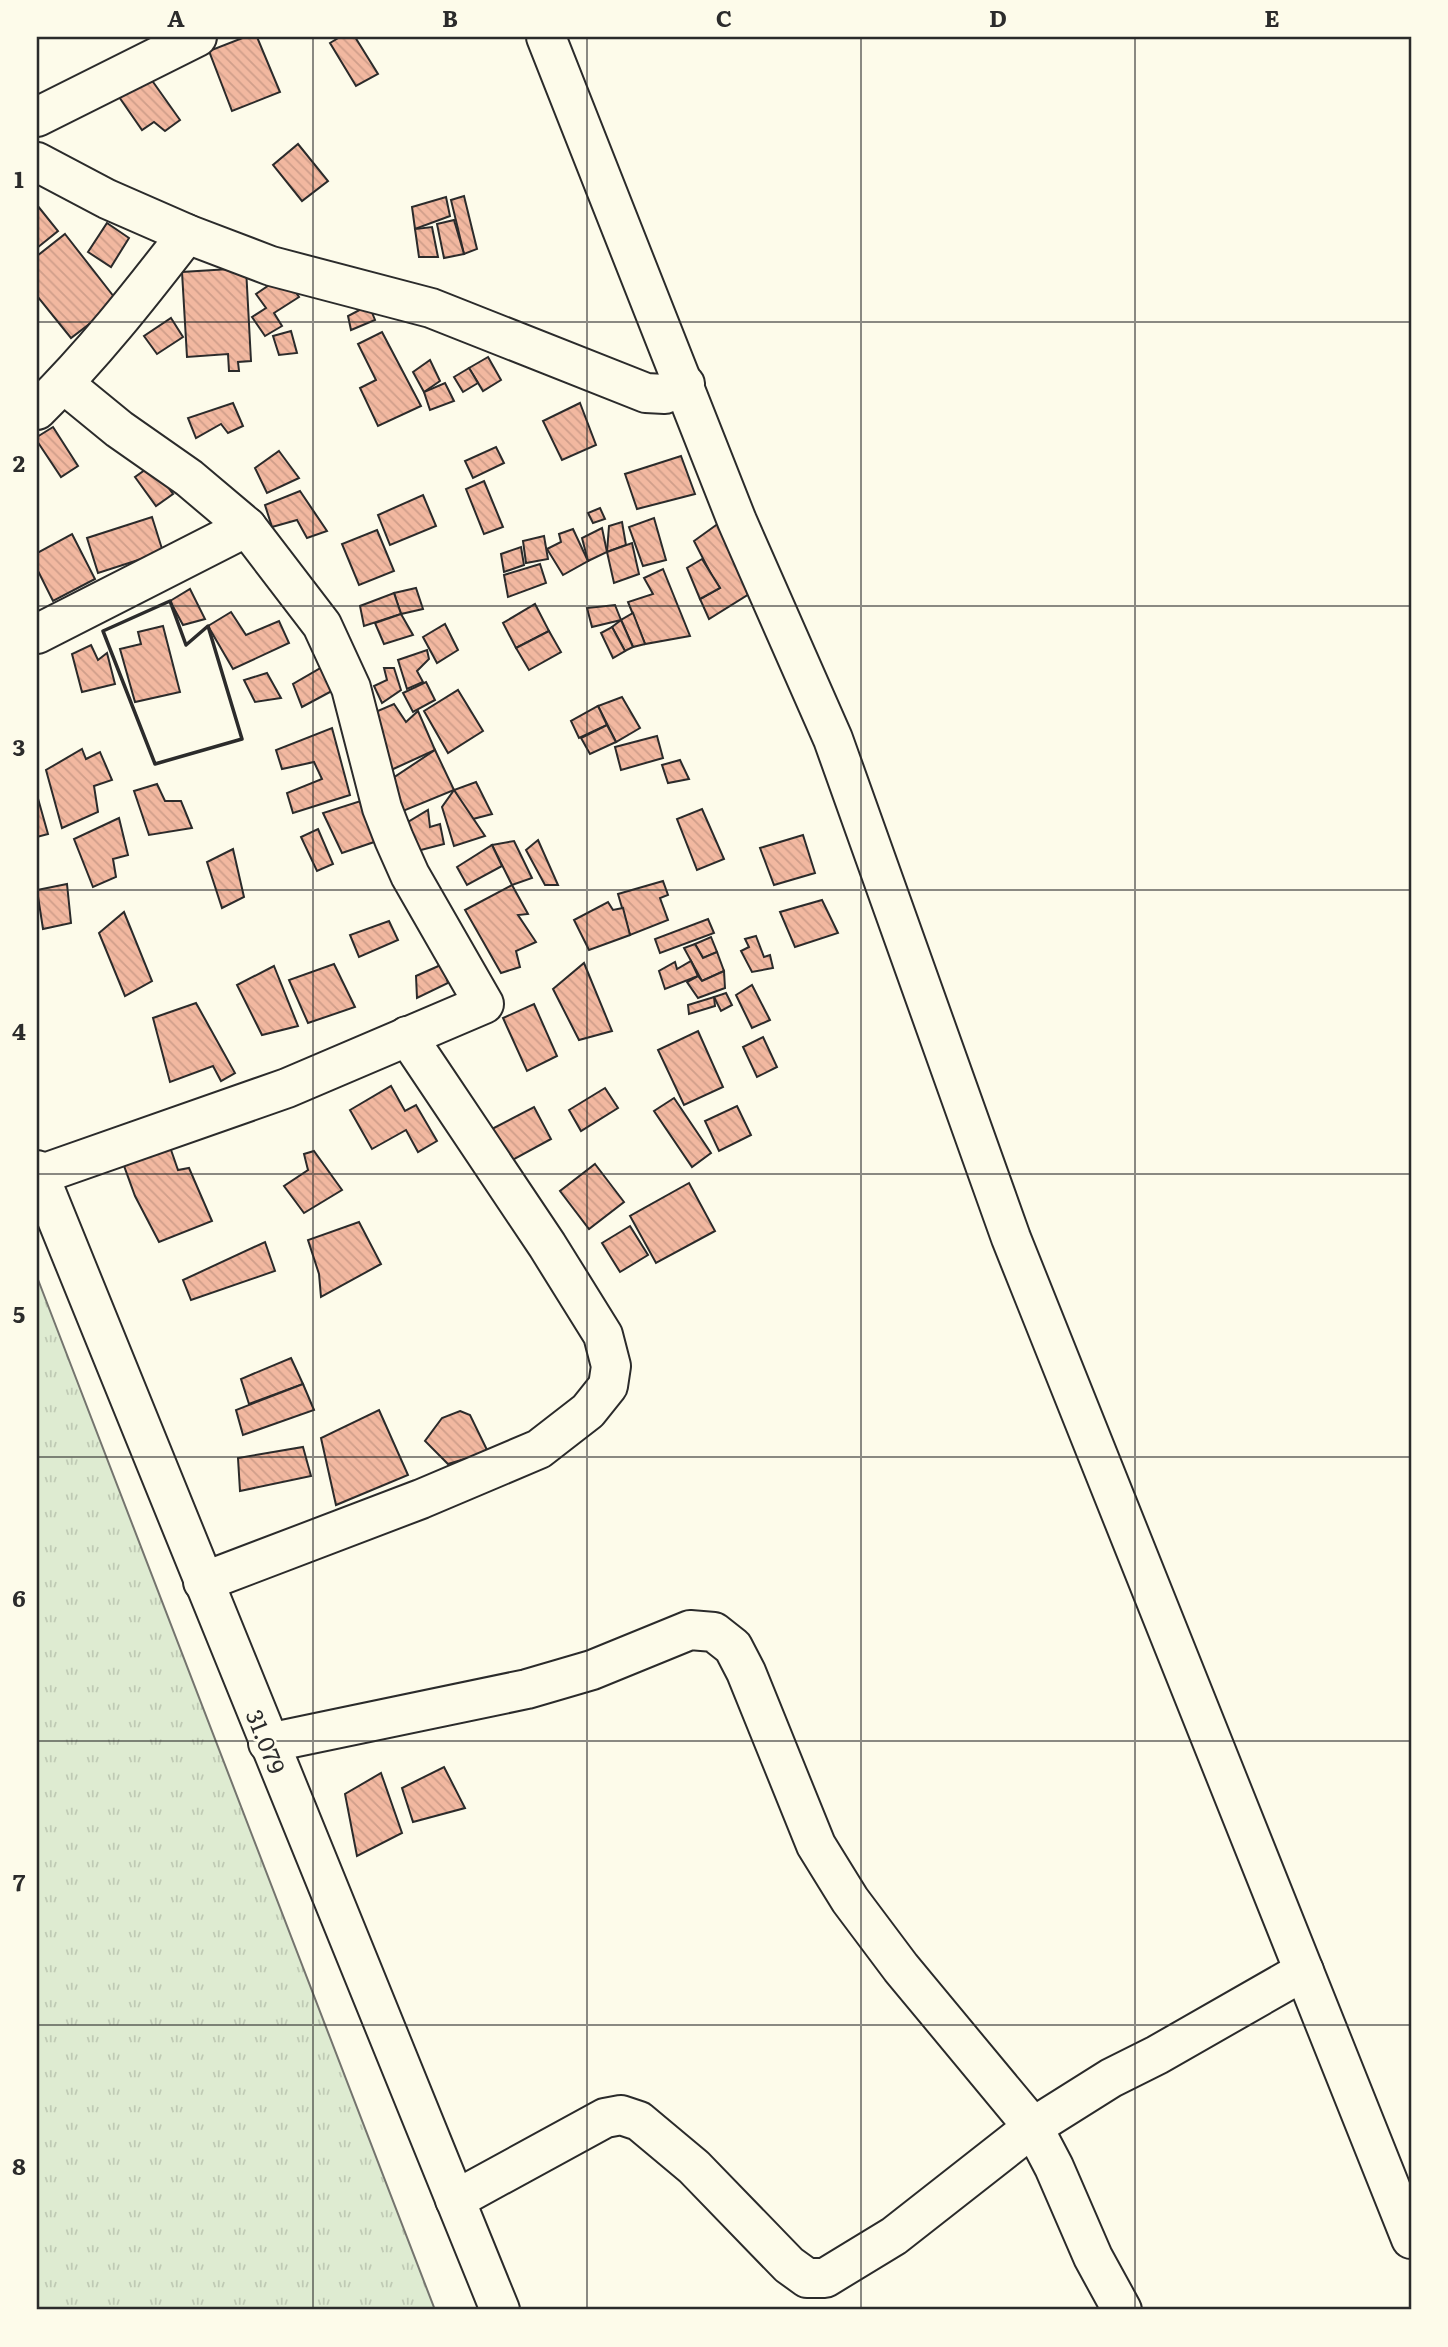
<svg xmlns="http://www.w3.org/2000/svg" width="1448" height="2347" viewBox="0 0 1448 2347" font-family="Literata,serif">
<style>
.grass{fill:url(#grass-tufts);stroke:#74746e;stroke-width:2}
.building{fill:url(#building-back-hatch);stroke:#2b2b2b;stroke-width:2}
.lines{fill:none;stroke-linecap:round;stroke-linejoin:round}
.minor-casing{stroke:#2b2b2b;stroke-width:42}
.minor{stroke:#fdfbea;stroke-width:38}
.wall{stroke:#2b2b2b;stroke-width:3.5}
.grid{fill:none;stroke:#2b2b2b;stroke-width:2;stroke-opacity:0.55}
.labels{text-anchor:middle;dominant-baseline:central;stroke-width:5;stroke-linejoin:round;paint-order:stroke}
.street-label{font-size:23px;fill:#2b2b2b;stroke:#fdfbea}
.neatline{fill:none;stroke:#2b2b2b;stroke-width:2.5}
.grid-label{font-size:23px;text-anchor:middle;font-weight:bold;fill:#2b2b2b}
</style>
<defs>
<pattern id="grass-tufts" width="24" height="20" patternUnits="userSpaceOnUse" patternTransform="scale(1.75)"><rect width="24" height="20" fill="#deebd1"/><path d="M3 7l-1-3M5 7V3M7 7l1-3M15 17l-1-3M17 17v-4M19 17l1-3" fill="none" stroke="#bfcab4"/></pattern>
<pattern id="building-back-hatch" width="6" height="6" patternUnits="userSpaceOnUse" patternTransform="scale(1.75)"><rect width="6" height="6" fill="#f2b8a0"/><path d="M-1 5l2 2M0 0l6 6M5-1l2 2" fill="none" stroke="#d09e8a"/></pattern>
</defs>
<rect width="100%" height="100%" fill="#fdfbea"/>
<path class="grass" d="M37,1277L435,2310H37Z"/>
<g class="building">
<path d="M245,37H257L280,92L232,111L209,51Z"/>
<path d="M340,37H355L378,74L356,86L330,43Z"/>
<path d="M146,72L180,120L165,131L154,122L142,130L117,94Z"/>
<path d="M298,144L328,181L302,201L273,165Z"/>
<path d="M464,196L477,249L464,254L451,200Z"/>
<path d="M446,197L450,216L415,229L412,207Z"/>
<path d="M37,205L58,231L37,248Z"/>
<path d="M454,220L464,254L444,258L437,224Z"/>
<path d="M107,223L129,238L111,267L88,252Z"/>
<path d="M432,227L438,257H419L415,229Z"/>
<path d="M65,234L118,302L71,338L37,296V256Z"/>
<path d="M246,268L251,361L238,362L239,371H229L228,354L187,357L182,272Z"/>
<path d="M284,275L299,297L274,313L282,326L265,336L252,317L266,308L256,294Z"/>
<path d="M369,305L375,320L351,330L348,316Z"/>
<path d="M171,318L183,337L157,354L144,336Z"/>
<path d="M291,331L297,353L279,355L273,336Z"/>
<path d="M382,332L421,406L378,426L360,388L376,380L358,344Z"/>
<path d="M488,357L501,380L483,391L469,368Z"/>
<path d="M430,360L440,381L424,392L413,372Z"/>
<path d="M469,368L478,383L463,392L454,377Z"/>
<path d="M445,383L454,401L430,410L424,392Z"/>
<path d="M233,403L243,426L228,433L221,424L196,438L188,418Z"/>
<path d="M580,403L596,445L562,460L543,421Z"/>
<path d="M53,427L78,466L61,477L37,441V437Z"/>
<path d="M496,447L504,463L473,478L465,461Z"/>
<path d="M279,451L299,478L267,493L255,468Z"/>
<path d="M681,456L695,494L637,509L625,474Z"/>
<path d="M152,465L173,494L156,506L135,477Z"/>
<path d="M484,481L503,527L484,534L466,489Z"/>
<path d="M300,491L327,531L307,538L297,520L272,527L265,505Z"/>
<path d="M423,495L436,526L390,545L378,515Z"/>
<path d="M600,508L605,519L593,523L588,513Z"/>
<path d="M152,517L163,552L98,573L87,538Z"/>
<path d="M654,518L666,560L643,566L629,527Z"/>
<path d="M622,522L626,545L607,552L609,526Z"/>
<path d="M719,523L749,594L709,619L700,599L720,588L712,576L694,541Z"/>
<path d="M602,528L607,552L588,561L582,538Z"/>
<path d="M573,529L588,561L563,575L547,549L561,542L559,534Z"/>
<path d="M377,530L394,571L359,585L342,544Z"/>
<path d="M72,534L95,579L53,601L37,569V553Z"/>
<path d="M544,536L548,559L526,563L523,541Z"/>
<path d="M632,543L639,574L614,583L607,552Z"/>
<path d="M521,547L524,565L504,572L501,554Z"/>
<path d="M702,559L720,588L700,599L687,568Z"/>
<path d="M540,564L546,583L508,597L504,575Z"/>
<path d="M663,569L690,636L645,644L628,602L653,594L644,578Z"/>
<path d="M416,588L423,609L401,614L394,593Z"/>
<path d="M190,589L205,619L183,625L170,601Z"/>
<path d="M394,593L401,614L364,626L360,606Z"/>
<path d="M535,604L549,631L516,648L503,623Z"/>
<path d="M615,605L621,620L592,627L587,608Z"/>
<path d="M231,612L246,635L279,621L289,643L233,669L208,626Z"/>
<path d="M633,613L645,644L633,647L621,620Z"/>
<path d="M401,614L413,635L384,644L375,623Z"/>
<path d="M621,620L633,647L625,651L612,627Z"/>
<path d="M445,624L458,650L437,663L423,637Z"/>
<path d="M163,626L180,692L135,702L120,649L141,644L138,632Z"/>
<path d="M612,627L625,651L613,658L601,633Z"/>
<path d="M549,631L561,652L529,670L516,648Z"/>
<path d="M91,645L98,660L107,653L115,684L82,692L72,654Z"/>
<path d="M427,650L429,659L417,671L423,682L407,689L398,660Z"/>
<path d="M331,662L343,685L302,707L293,684Z"/>
<path d="M384,668H394L401,690L382,703L374,686L387,680Z"/>
<path d="M267,673L281,698L255,702L244,680Z"/>
<path d="M426,682L435,700L413,712L403,693Z"/>
<path d="M458,690L483,731L448,753L424,711Z"/>
<path d="M622,697L640,728L616,742L598,706Z"/>
<path d="M394,704L406,722L418,711L435,750L391,770L373,713Z"/>
<path d="M598,706L607,725L579,738L571,721Z"/>
<path d="M607,725L616,742L590,754L581,738Z"/>
<path d="M332,728L350,795L293,813L287,793L322,779L314,762L282,769L276,750Z"/>
<path d="M657,736L663,758L621,770L615,747Z"/>
<path d="M82,749L86,759L100,752L112,780L94,786L98,812L62,828L46,770Z"/>
<path d="M435,750L454,790L403,811L393,778Z"/>
<path d="M680,760L689,779L668,783L662,765Z"/>
<path d="M476,782L492,814L469,820L454,790Z"/>
<path d="M157,784L165,801H181L192,828L149,835L134,791Z"/>
<path d="M454,790L485,836L454,846L442,807Z"/>
<path d="M37,795L48,834L37,837Z"/>
<path d="M367,799L380,840L342,853L323,813Z"/>
<path d="M702,809L724,859L697,870L677,819Z"/>
<path d="M428,810L430,827L440,824L444,844L417,851L408,822Z"/>
<path d="M119,818L128,855L113,859L116,877L93,887L74,839Z"/>
<path d="M318,829L333,864L317,871L301,837Z"/>
<path d="M803,835L815,873L774,885L760,848Z"/>
<path d="M538,840L558,885H545L526,850Z"/>
<path d="M514,841L532,878L512,885L492,845Z"/>
<path d="M492,845L502,866L467,885L457,867Z"/>
<path d="M233,849L244,897L222,908L207,862Z"/>
<path d="M663,881L668,895L660,898L668,920L630,935L618,894Z"/>
<path d="M67,884L71,923L43,929L37,890Z"/>
<path d="M512,885L528,914L518,915L536,942L516,951L520,967L501,973L465,910Z"/>
<path d="M822,900L838,933L795,947L780,912Z"/>
<path d="M608,902L613,910L623,908L630,935L589,950L574,920Z"/>
<path d="M124,912L152,981L125,996L99,933Z"/>
<path d="M708,919L714,933L660,953L655,939Z"/>
<path d="M389,921L398,940L359,957L350,935Z"/>
<path d="M756,936L764,957L770,955L773,968L752,972L741,951L749,947L745,939Z"/>
<path d="M711,937L717,952L703,958L695,944Z"/>
<path d="M695,944L703,958L717,952L724,971L702,981L684,948Z"/>
<path d="M691,961L698,976L665,989L659,971L675,962L677,969Z"/>
<path d="M584,963L612,1031L579,1040L553,989Z"/>
<path d="M334,964L355,1007L308,1023L289,980Z"/>
<path d="M443,964L448,983L417,998L416,976Z"/>
<path d="M274,966L298,1026L262,1035L237,985Z"/>
<path d="M724,971L725,988L698,998L687,982L698,976L702,981Z"/>
<path d="M752,985L770,1020L752,1028L736,995Z"/>
<path d="M726,993L732,1005L721,1011L714,997Z"/>
<path d="M714,997L715,1006L689,1014L688,1005Z"/>
<path d="M196,1003L235,1073L221,1081L213,1066L170,1082L153,1018Z"/>
<path d="M534,1004L557,1056L527,1071L503,1018Z"/>
<path d="M698,1031L723,1087L684,1105L658,1050Z"/>
<path d="M763,1037L777,1067L757,1077L743,1047Z"/>
<path d="M391,1086L405,1111L416,1105L437,1141L418,1152L406,1130L372,1149L350,1110Z"/>
<path d="M605,1088L618,1108L581,1131L569,1110Z"/>
<path d="M674,1098L711,1153L692,1167L654,1111Z"/>
<path d="M737,1106L751,1135L719,1151L705,1121Z"/>
<path d="M534,1107L551,1139L507,1163L490,1130Z"/>
<path d="M170,1147L178,1170L189,1168L212,1221L159,1242L135,1196L123,1163Z"/>
<path d="M314,1151L342,1190L304,1213L284,1186L308,1170L304,1154Z"/>
<path d="M595,1164L624,1202L589,1229L560,1191Z"/>
<path d="M689,1183L715,1231L656,1263L630,1216Z"/>
<path d="M359,1222L381,1264L321,1297L319,1274L308,1240Z"/>
<path d="M630,1226L648,1255L620,1272L602,1243Z"/>
<path d="M265,1242L275,1271L191,1300L183,1280Z"/>
<path d="M291,1358L303,1384L249,1404L241,1379Z"/>
<path d="M303,1384L314,1410L243,1435L236,1410Z"/>
<path d="M379,1410L408,1475L336,1505L321,1438Z"/>
<path d="M460,1411L470,1415L488,1452L448,1464L425,1441L442,1418Z"/>
<path d="M303,1447L311,1476L240,1491L238,1458Z"/>
<path d="M444,1767L465,1808L413,1822L402,1788Z"/>
<path d="M381,1773L402,1833L357,1856L345,1794Z"/>
</g>
<g class="lines">
<defs>
<g id="minor">
<path d="M546,37L737,521L833,739L1011,1238L1411,2239"/>
<path d="M37,117L197,37"/>
<path d="M37,162L107,199L187,234L271,266L431,308L646,393L665,394L685,384"/>
<path d="M37,410C92,356 140,295 187,234"/>
<path d="M37,634L247,527"/>
<path d="M37,1170L500,2310"/>
<path d="M39,1175L287,1088L484,1004L410,875L394,839L382,808L351,688L322,625L247,527L189,478L119,429L64,384"/>
<path d="M203,1582L421,1499L539,1449L588,1411L608,1386L611,1366L603,1335L547,1245L407,1036"/>
<path d="M268,1743L527,1689L592,1670L690,1630L714,1632L733,1647L746,1672L816,1845L850,1900L901,1968L1033,2127L1054,2167L1093,2257L1122,2310"/>
<path d="M455,2200L605,2118L621,2115L639,2121L694,2167L789,2265L807,2278H825L894,2236L1033,2127L1111,2078L1157,2055L1304,1971"/>
</g>
</defs>
<use href="#minor" class="minor-casing"/>
<use href="#minor" class="minor"/>
<path class="wall" d="M170,601L186,645L208,626L242,739L155,764L103,631Z"/>
</g>
<path class="grid" d="M313,37V2310M587,37V2310M861,37V2310M1135,37V2310M37,322H1411M37,606H1411M37,890H1411M37,1174H1411M37,1457H1411M37,1741H1411M37,2025H1411"/>
<g class="labels">
<g class="street-label">
<text transform="translate(267 1741) rotate(68)">31.079</text>
</g>
</g>
<rect width="1448" height="2347" fill="none" stroke="#fdfbea" stroke-width="77"/>
<rect x="38" y="38" width="1372" height="2270" class="neatline"/>
<g class="grid-label">
<text x="176" y="27">A</text>
<text x="450" y="27">B</text>
<text x="724" y="27">C</text>
<text x="998" y="27">D</text>
<text x="1272" y="27">E</text>
<text x="19" y="188">1</text>
<text x="19" y="472">2</text>
<text x="19" y="756">3</text>
<text x="19" y="1040">4</text>
<text x="19" y="1323">5</text>
<text x="19" y="1607">6</text>
<text x="19" y="1891">7</text>
<text x="19" y="2175">8</text>
</g>
</svg>
